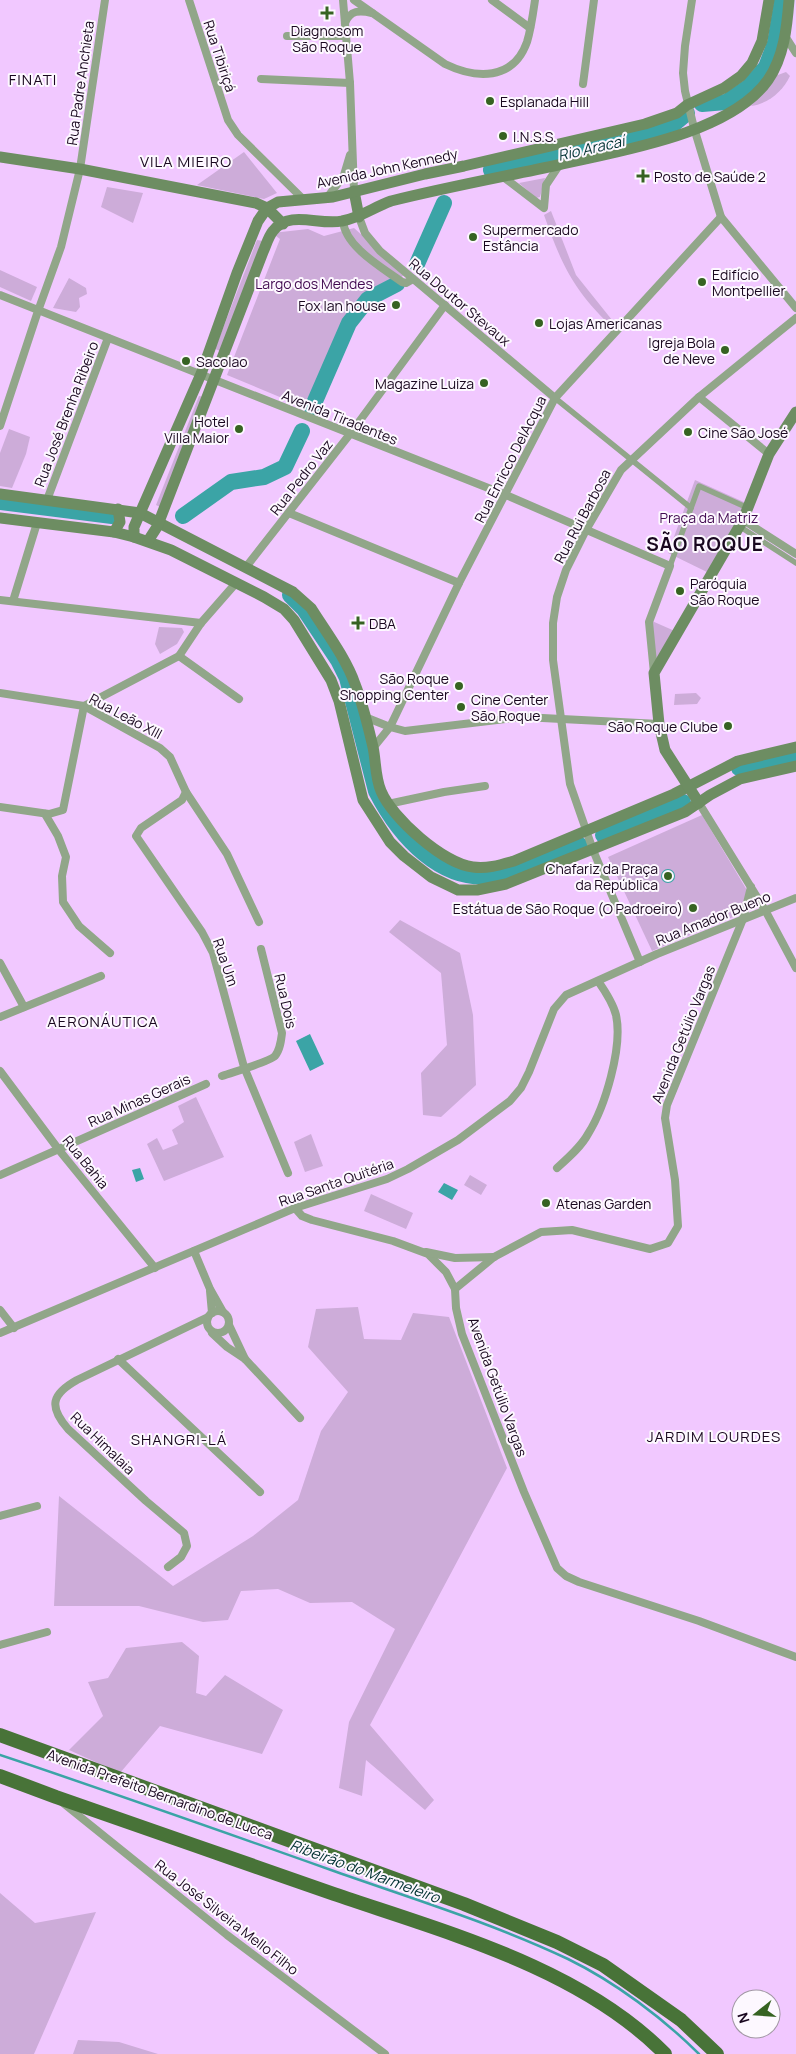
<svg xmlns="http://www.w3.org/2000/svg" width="796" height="2054" viewBox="0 0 796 2054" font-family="Manrope,sans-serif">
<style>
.green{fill:#cdacd9}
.water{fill:#3ba4a6}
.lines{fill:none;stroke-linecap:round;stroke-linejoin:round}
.stream{stroke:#3ba4a6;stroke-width:2.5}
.river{stroke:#3ba4a6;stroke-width:16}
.pedestrian{stroke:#91a689;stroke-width:5.5}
.minor{stroke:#91a689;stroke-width:8}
.secondary{stroke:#6d8d62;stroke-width:11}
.trunk{stroke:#487338;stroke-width:14}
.poi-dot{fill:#366322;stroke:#fdf8ff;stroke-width:2}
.labels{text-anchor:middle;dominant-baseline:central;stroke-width:4;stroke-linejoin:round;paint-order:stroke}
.poi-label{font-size:14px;fill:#19071f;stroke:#fdf8ff;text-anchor:start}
.street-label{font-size:14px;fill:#19071f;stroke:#fdf8ff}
.park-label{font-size:14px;fill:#420a51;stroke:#fdf8ff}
.neighbourhood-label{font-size:15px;letter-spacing:1px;fill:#19071f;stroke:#fdf8ff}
.water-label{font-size:15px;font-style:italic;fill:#003132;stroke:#fdf8ff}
.district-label{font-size:19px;font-weight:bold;letter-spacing:1px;fill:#19071f;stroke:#fdf8ff}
</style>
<rect width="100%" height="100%" fill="#f1c8ff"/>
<g class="green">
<path d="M786,72L790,76C783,91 768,104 751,106L775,76Z"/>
<path d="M244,152L277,193L264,199L197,185Z"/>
<path d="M545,178L540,197L536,198L519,183Z"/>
<path d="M107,187L143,193L133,223L101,207Z"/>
<path d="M551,211L576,275L612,320L609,324C572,288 561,263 544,215Z"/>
<path d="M354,228L405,274C394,285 376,288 365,299C336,328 323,371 306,408L227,375L280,239L272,233L308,229L324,236Z"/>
<path d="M257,240L263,241L220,351L215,349Z"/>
<path d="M0,270L37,287L31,301L0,287Z"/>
<path d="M69,278L86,288L87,294L79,298L80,307L76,312L53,308Z"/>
<path d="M199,396L204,397L160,507L156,505Z"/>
<path d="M9,429L30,437L26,454L12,488L0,486V453Z"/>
<path d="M695,480L746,503L709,573L668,553Z"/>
<path d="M652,621L677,632L656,667Z"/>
<path d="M159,627L182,628L184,632L177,644L160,654L155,644Z"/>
<path d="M696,693L701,698L697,704L674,705L675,694Z"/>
<path d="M702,815L757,907L652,951L608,857Z"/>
<path d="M400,920L460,953L473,1015L476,1085L441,1117L423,1115L421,1073L447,1045L441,973L389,932Z"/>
<path d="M196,1097L224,1157L164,1181L147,1144L157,1138L163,1150L178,1144L172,1130L184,1122L178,1106Z"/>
<path d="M311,1134L323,1166L305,1172L294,1142Z"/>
<path d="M470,1175L487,1185L481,1195L464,1185Z"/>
<path d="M371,1194L413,1213L406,1229L364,1211Z"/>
<path d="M358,1307L364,1339L401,1340L413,1313L449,1317L507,1468L370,1725L434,1800L425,1810L366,1760L362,1796L339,1788L349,1722L395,1629L352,1602L310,1603L278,1589L241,1591L228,1620L203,1622L139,1606H54L59,1496L173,1586L253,1536L298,1500L321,1431L348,1392L308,1347L316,1309Z"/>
<path d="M182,1642L199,1656L196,1693L206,1696L225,1675L283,1710L262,1754L160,1726L120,1773L69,1750L103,1716L88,1682L108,1678L126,1648Z"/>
<path d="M0,1893L35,1923L96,1912L34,2054H0Z"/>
<path d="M78,2040L119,2042L158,2054H73Z"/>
</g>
<g class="water">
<circle cx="668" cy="876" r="7"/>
<path d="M310,1034L324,1064L310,1071L296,1041Z"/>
<path d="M140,1168L144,1179L136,1182L132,1170Z"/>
<path d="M444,1183L458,1190L452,1200L438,1192Z"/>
</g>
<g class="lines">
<path class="stream" d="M0,1755C111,1792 221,1831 331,1870C410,1898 492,1923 568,1959C615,1982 663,2018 699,2054"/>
<g class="river">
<path d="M702,104L726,102L748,87L766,67L775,43L782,0"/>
<path d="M491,170L611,145L669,128L687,113"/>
<path d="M417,264L444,203"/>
<path d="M312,408L349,323L368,299L397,284"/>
<path d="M0,502L112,516"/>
<path d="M183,516L231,482L264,477L285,467L302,431"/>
<path d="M290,595L304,609L338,660L347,678L376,791C399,836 442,886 498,875C526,870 554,855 580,845"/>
<path d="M739,768L796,756"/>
<path d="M603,835L683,802"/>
</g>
<g class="pedestrian">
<path d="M555,398L691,508"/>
<path d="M739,526L796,563"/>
<path d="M670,566L699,486L748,508"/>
</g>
<g class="minor">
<path d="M189,0L228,120L238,135L303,199"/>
<path d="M343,0L350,83L354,191"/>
<path d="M354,0L445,64C476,79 513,81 527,42C531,29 533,14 535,0"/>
<path d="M492,0L530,28"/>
<path d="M692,0L685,46L683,73L685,91L694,128L721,217L796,308"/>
<path d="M345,23C350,10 360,10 372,13"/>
<path d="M287,36H346"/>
<path d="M785,36L796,53"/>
<path d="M261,79L350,83"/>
<path d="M583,84L594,0"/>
<path d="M502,176L544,208L546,185L560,164"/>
<path d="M327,198L344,175L350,155"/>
<path d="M359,217L365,233L380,251L555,398"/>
<path d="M343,221C345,247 383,268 402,282L406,283L413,279"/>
<path d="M0,295L506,495L670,566L649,622L654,673"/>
<path d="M699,397L769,454"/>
<path d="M0,426L38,311L61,247L80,169L105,0"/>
<path d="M47,500L108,338"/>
<path d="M289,513L459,583"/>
<path d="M743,520L796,554"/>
<path d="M246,567L350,434L445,305"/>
<path d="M0,600L201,623"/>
<path d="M13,601L37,523"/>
<path d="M179,656L239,699"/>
<path d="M0,693L84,706L160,748L170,757L186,792L227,854L259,922"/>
<path d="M84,706L179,656L201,623L236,583"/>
<path d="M365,717L390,727L405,731L523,717L659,724"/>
<path d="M373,748L390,727L459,583L555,398L721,217"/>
<path d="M186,792L182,800L141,828L136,836L202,932L213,953L244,1067L288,1173"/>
<path d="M699,803L765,910L796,968"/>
<path d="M388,804L444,792L485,786"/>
<path d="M0,807L49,814L63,810L84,706"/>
<path d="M45,814L58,836L66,857L62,876L63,902L79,926L110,953"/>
<path d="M751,887L743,919L667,1105L665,1118L675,1180L678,1226L668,1243L650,1249L572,1230L541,1232L494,1257L455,1289L456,1308L462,1334L524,1492L557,1568L566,1576L579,1582L699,1621L796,1657"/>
<path d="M640,962L593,850L570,784L553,660V623L557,597L566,570L586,530L621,470L699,397L796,318"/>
<path d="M0,963L24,1007"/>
<path d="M0,1017L101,976"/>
<path d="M0,1071L59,1150L155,1268"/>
<path d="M222,1076C233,1072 269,1062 275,1056C280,1050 281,1041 282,1033L261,949"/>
<path d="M557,1168C568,1158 581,1147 588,1134C605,1107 623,1047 616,1015C613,1003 605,991 598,981"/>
<path d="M0,1175L206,1084"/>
<path d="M295,1208L302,1216L312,1220L393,1241L428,1254L446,1272L455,1289"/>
<path d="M194,1251L210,1289L223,1312"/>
<path d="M426,1252L455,1258L494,1257"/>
<path d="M210,1291L212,1313"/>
<path d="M0,1310L14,1328"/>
<circle cx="218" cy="1322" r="11"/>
<path d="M229,1325L245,1359"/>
<path d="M0,1333L295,1208L387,1179L408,1169L458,1140L510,1101L521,1088L529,1072L554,1009L566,995L657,954L796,898"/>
<path d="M212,1333L227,1347L245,1359L300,1418"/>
<path d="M118,1359L260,1492"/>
<path d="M0,1516L37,1506"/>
<path d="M168,1567L181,1557L187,1546L184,1533L146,1501L68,1429C48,1406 52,1394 77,1380L208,1317"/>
<path d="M0,1645L47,1632"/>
<path d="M63,1803L227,1935L385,2054"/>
</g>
<g class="secondary">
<path d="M0,157L80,169L256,203L267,208L283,224"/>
<path d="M354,191L359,217"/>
<path d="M0,494L140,513L293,592L311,608C326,632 346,658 355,684C363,704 368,726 373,747C376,761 375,777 381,791C392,818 444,864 473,867C487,869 500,865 514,861L674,794L738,761L796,747"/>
<path d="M0,518L114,532L134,537L171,550L264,597L284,609L294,620L331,680L339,701L363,800L390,842L404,856L431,877L458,890H477L506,884L685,812L710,795L740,779L796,766"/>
<path d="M114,532L120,522L118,509"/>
<path d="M134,537V527L137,520L201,374L237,273L258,221L267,208L278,202L333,197L425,174L464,166L645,124L677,113L687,105L724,88L741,76L752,63L762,41L769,0"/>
<path d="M148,541L157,527L263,252C266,246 268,237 273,231C290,209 319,226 342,221C360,218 374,207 391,201C447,187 502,177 558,165C619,151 730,134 768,80C784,57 787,27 789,0"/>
<path d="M699,803L665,750L659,724L654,673L743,520L769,454L796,412"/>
</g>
<g class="trunk">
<path d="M0,1735L464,1904L557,1942L603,1965L681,2020L717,2054"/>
<path d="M0,1776L56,1797C149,1829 241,1862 334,1894C445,1932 581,1968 665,2054"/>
</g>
</g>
<g class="poi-dot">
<path d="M324.5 5.5h5v5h5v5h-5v5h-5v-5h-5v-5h5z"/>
<circle cx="490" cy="101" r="5"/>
<circle cx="503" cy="136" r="5"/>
<path d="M640.5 168.5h5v5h5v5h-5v5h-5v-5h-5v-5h5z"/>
<circle cx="473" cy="237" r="5"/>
<circle cx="702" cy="282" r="5"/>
<circle cx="396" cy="305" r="5"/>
<circle cx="539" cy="323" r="5"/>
<circle cx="725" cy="350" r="5"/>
<circle cx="186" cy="361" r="5"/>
<circle cx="484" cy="383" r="5"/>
<circle cx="239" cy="429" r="5"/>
<circle cx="688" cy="432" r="5"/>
<circle cx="680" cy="591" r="5"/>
<path d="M355.5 615.5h5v5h5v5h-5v5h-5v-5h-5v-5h5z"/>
<circle cx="459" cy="686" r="5"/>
<circle cx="461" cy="707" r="5"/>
<circle cx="728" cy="726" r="5"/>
<circle cx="668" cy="876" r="5"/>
<circle cx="693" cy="908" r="5"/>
<circle cx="546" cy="1203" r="5"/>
</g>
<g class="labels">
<g class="poi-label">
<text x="327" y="30" text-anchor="middle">Diagnosom<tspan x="327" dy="16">São Roque</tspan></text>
<text x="500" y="101">Esplanada Hill</text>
<text x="513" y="136">I.N.S.S.</text>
<text x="654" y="176">Posto de Saúde 2</text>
<text x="483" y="229">Supermercado<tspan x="483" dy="16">Estância</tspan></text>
<text x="712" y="274">Edifício<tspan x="712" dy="16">Montpellier</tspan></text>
<text x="386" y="305" text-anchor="end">Fox lan house</text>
<text x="549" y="323">Lojas Americanas</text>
<text x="715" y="342" text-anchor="end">Igreja Bola<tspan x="715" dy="16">de Neve</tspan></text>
<text x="196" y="361">Sacolao</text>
<text x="474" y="383" text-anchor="end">Magazine Luiza</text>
<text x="229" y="421" text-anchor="end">Hotel<tspan x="229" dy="16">Villa Maior</tspan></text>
<text x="698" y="432">Cine São José</text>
<text x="690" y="583">Paróquia<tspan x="690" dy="16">São Roque</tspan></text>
<text x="369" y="623">DBA</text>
<text x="449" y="678" text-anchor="end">São Roque<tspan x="449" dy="16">Shopping Center</tspan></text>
<text x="471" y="699">Cine Center<tspan x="471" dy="16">São Roque</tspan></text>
<text x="718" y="726" text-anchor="end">São Roque Clube</text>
<text x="658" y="868" text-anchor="end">Chafariz da Praça<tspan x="658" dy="16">da República</tspan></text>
<text x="683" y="908" text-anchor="end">Estátua de São Roque (O Padroeiro)</text>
<text x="556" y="1203">Atenas Garden</text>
</g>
<g class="street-label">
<text transform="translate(220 56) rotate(72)">Rua Tibiriçá</text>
<text transform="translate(80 83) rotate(-82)">Rua Padre Anchieta</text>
<text transform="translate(387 168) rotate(-12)">Avenida John Kennedy</text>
<text transform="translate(460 302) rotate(40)">Rua Doutor Stevaux</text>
<text transform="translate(66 414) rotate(-69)">Rua José Brenha Ribeiro</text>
<text transform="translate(340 417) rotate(22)">Avenida Tiradentes</text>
<text transform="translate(510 459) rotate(-63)">Rua Enricco DelAcqua</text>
<text transform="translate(301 477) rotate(-52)">Rua Pedro Vaz</text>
<text transform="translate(582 516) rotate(-62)">Rua Rui Barbosa</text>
<text transform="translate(126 716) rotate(28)">Rua Leão XIII</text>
<text transform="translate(713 918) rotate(-22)">Rua Amador Bueno</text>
<text transform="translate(226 962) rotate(71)">Rua Um</text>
<text transform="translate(286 1001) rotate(77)">Rua Dois</text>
<text transform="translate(683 1034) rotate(-68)">Avenida Getúlio Vargas</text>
<text transform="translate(139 1100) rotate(-24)">Rua Minas Gerais</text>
<text transform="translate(86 1162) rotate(51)">Rua Bahia</text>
<text transform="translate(336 1182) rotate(-19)">Rua Santa Quitéria</text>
<text transform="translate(498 1387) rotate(70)">Avenida Getúlio Vargas</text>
<text transform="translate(103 1443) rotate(44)">Rua Himalaia</text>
<text transform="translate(160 1794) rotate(20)">Avenida Prefeito Bernardino de Lucca</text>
<text transform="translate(227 1917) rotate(38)">Rua José Silveira Mello Filho</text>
</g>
<g class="park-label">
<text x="314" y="283">Largo dos Mendes</text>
<text x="709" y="517">Praça da Matriz</text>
</g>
<g class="neighbourhood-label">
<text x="33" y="79">FINATI</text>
<text x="186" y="161">VILA MIEIRO</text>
<text x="103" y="1021">AERONÁUTICA</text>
<text x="714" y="1436">JARDIM LOURDES</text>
<text x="179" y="1439">SHANGRI-LÁ</text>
</g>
<g class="water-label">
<text transform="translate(591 148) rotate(-13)">Rio Aracaí</text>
<text transform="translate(365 1871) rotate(20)">Ribeirão do Marmeleiro</text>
</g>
<g class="district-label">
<text x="705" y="544">SÃO ROQUE</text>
</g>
</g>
<g transform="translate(756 2014) rotate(253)"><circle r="24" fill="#fdf8ff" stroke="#a298a5"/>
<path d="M0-4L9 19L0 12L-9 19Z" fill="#366322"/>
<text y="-8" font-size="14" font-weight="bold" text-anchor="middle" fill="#19071f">N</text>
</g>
</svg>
